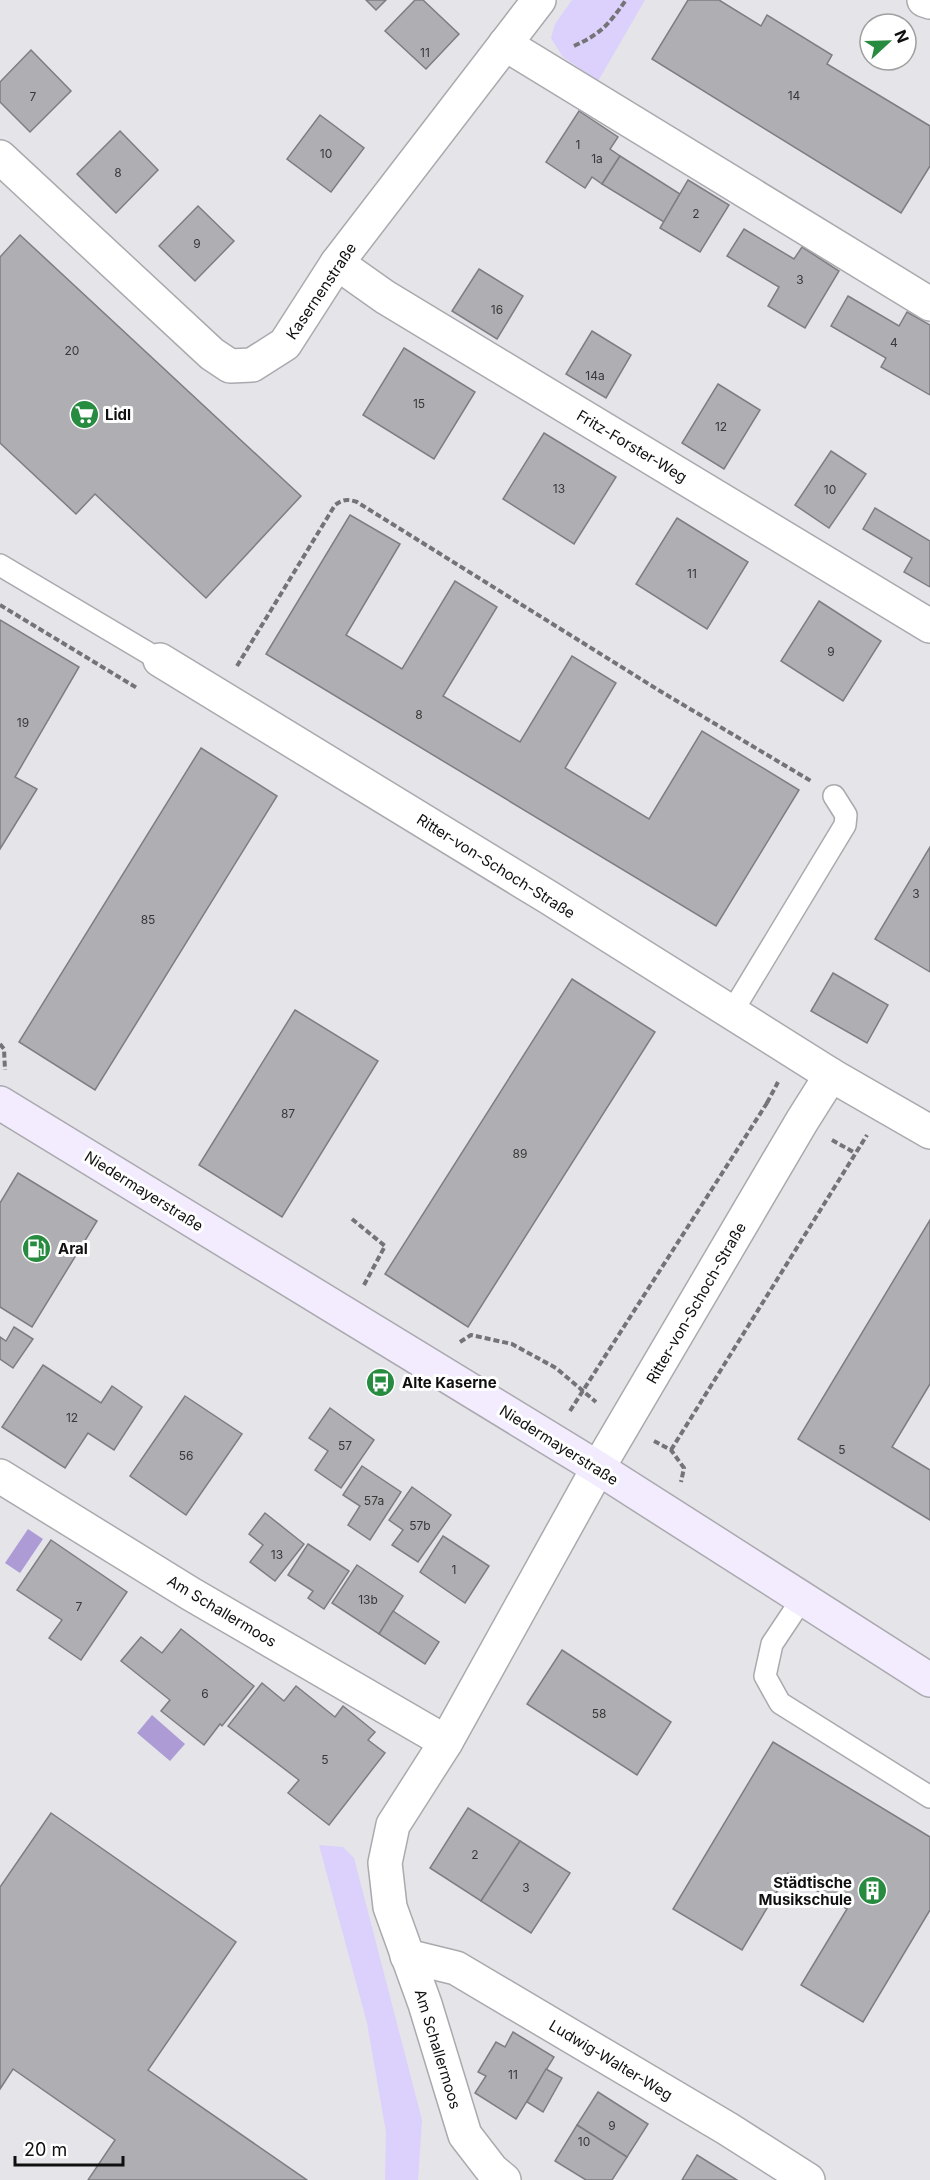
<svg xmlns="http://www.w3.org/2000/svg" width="930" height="2180" viewBox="0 0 930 2180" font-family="Inter,sans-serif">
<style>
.green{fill:#dcd0fc}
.water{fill:#ad9bd6}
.building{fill:#afaeb2;stroke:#7f7d82;stroke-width:1.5}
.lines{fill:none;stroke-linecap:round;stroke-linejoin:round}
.service-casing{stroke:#aaa9ae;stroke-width:24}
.minor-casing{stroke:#aaa9ae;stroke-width:36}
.secondary-casing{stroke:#aaa9ae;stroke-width:36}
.path{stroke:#747477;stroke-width:4;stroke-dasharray:6 3;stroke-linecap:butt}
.service{stroke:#fff;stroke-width:21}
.minor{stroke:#fff;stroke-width:33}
.secondary{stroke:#f2ecfe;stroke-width:33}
.labels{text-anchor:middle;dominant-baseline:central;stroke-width:6;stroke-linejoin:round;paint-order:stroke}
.number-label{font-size:12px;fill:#383839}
.street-label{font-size:15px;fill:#101011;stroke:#fff}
.poi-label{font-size:15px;font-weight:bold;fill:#101011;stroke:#fff;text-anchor:start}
</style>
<rect width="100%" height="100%" fill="#e5e4e9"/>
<g class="green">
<path d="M572,0H645L598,81L563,57L551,38L555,24Z"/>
<path d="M319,1845L343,1847L354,1858L422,2120L418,2180H385L386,2132L367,2023Z"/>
</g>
<g class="water">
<path d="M28,1529L43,1539L20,1573L5,1563Z"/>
<path d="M152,1715L185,1744L170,1761L137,1733Z"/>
</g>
<g class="building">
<path d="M366,0H386L376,10Z"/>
<path d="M415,0H423L459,34L426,69L385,31Z"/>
<path d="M688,0H719L761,26L767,15L832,55L827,64L930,126V166L901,213L652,59Z"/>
<path d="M31,50L71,91L30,132L0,102V82Z"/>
<path d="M579,111L618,137L610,149L620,156L602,184L592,177L585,188L546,162Z"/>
<path d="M320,115L364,148L331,192L287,159Z"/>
<path d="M120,131L158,170L116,213L77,174Z"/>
<path d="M620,156L680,194L664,222L602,184Z"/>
<path d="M688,180L729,205L700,252L660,228Z"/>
<path d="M198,206L234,241L195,281L159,246Z"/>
<path d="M744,229L794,259L802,247L839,271L805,328L768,306L779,287L727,256Z"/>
<path d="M20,235L301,496L206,598L95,494L76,514L0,443V257Z"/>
<path d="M479,269L523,296L497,339L452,311Z"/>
<path d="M848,296L899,326L907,312L930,325V395L881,367L886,358L831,326Z"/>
<path d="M592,331L631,355L606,398L566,374Z"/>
<path d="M404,348L475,392L434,459L363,415Z"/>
<path d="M718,384L760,410L724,469L682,443Z"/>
<path d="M544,433L616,477L574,544L503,499Z"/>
<path d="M831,451L866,474L829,528L795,505Z"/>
<path d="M875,508L930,541V587L904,572L912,558L863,529Z"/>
<path d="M350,515L400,544L346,635L402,669L455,581L497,607L443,696L520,742L572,656L616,683L565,768L649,819L702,731L799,790L716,926L266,654Z"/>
<path d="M677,518L748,562L707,629L636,584Z"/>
<path d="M819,601L881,641L843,701L781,661Z"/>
<path d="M0,620L79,667L15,777L37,789L0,849Z"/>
<path d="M201,748L277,796L95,1090L19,1042Z"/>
<path d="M930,847V972L875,939Z"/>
<path d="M833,973L888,1005L867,1043L811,1011Z"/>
<path d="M572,979L655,1032L468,1327L385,1274Z"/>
<path d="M295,1010L378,1061L282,1217L199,1165Z"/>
<path d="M18,1173L97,1221L32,1327L0,1307V1203Z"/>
<path d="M930,1220V1384L892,1447L930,1470V1520L798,1439Z"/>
<path d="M14,1327L33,1339L13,1368L0,1359V1337L6,1341Z"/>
<path d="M43,1365L101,1403L112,1386L142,1407L114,1450L88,1433L65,1468L2,1427Z"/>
<path d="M185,1396L242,1434L186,1515L130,1476Z"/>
<path d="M330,1408L374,1440L341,1488L315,1470L328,1451L309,1438Z"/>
<path d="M362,1466L401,1492L370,1540L348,1525L360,1506L343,1495Z"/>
<path d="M412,1487L451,1515L418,1562L392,1545L403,1530L389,1520Z"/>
<path d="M265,1513L304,1544L275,1581L250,1562L263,1545L249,1534Z"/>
<path d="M443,1536L489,1566L465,1603L420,1572Z"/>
<path d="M51,1540L127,1592L81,1660L49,1638L62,1620L17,1590Z"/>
<path d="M308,1544L349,1571L324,1609L308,1598L313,1591L288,1575Z"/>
<path d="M357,1565L403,1596L379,1634L332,1603Z"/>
<path d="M393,1611L439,1642L425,1664L379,1634Z"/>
<path d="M181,1629L254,1686L222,1726L220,1724L204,1745L161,1711L170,1700L121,1661L141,1637L162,1653Z"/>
<path d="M562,1650L671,1722L637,1775L527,1704Z"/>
<path d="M262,1683L284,1701L296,1686L335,1717L343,1706L375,1732L368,1740L385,1753L329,1825L288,1793L299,1780L228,1726Z"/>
<path d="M773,1742L930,1837V1910L863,2022L801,1985L847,1909L788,1873L742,1950L673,1909Z"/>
<path d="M468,1808L520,1841L481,1901L430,1868Z"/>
<path d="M51,1813L236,1942L148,2070L307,2180H88L115,2140L13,2069L0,2089V1887Z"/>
<path d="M520,1841L570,1873L531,1933L481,1901Z"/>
<path d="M513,2032L554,2057L516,2119L475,2093L486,2076L478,2072L496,2042L505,2047Z"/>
<path d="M546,2069L562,2078L543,2112L527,2102Z"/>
<path d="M598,2092L648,2124L627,2157L577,2125Z"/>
<path d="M577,2125L627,2157L612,2180H586L555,2161Z"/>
<path d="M697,2155L737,2180H682Z"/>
</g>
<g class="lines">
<defs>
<g id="service">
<path d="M0,565L160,660"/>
<path d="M732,1012L845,825L846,815L834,796"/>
<path d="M802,1599L772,1644L765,1676L780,1703L930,1797"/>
</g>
<g id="minor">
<path d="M924,0L930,2"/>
<path d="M505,44L930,304"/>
<path d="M0,157L212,354L230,366L252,365L285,344L337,263L539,0"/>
<path d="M337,263L385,297L930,626"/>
<path d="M160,660L548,897L831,1075L930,1132"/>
<path d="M0,1476L191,1594L446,1742"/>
<path d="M407,1956L456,1968L728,2129L808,2180"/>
<path d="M504,2180L492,2170L465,2135L425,2004L390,1907L385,1863L393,1825L446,1742L598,1468L802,1121L831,1075"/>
</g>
<path id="secondary" d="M0,1103L598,1468L930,1680"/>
</defs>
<use href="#service" class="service-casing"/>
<use href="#minor" class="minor-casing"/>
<use href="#secondary" class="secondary-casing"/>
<g class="path">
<path d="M574,46C602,33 608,25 626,0"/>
<path d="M0,605L137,688"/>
<path d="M237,666L335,505C343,499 348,499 357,502L660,691L811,781"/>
<path d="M0,1044L4,1049L5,1070"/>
<path d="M767,1103L778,1082"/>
<path d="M832,1140L855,1153"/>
<path d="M352,1219L385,1246L364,1285"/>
<path d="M460,1342L471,1335L512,1344L556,1368L596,1402"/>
<path d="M570,1411L767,1103H768"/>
<path d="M654,1441L671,1450L684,1468L681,1482"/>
<path d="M671,1450L867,1135"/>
</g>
<use href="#service" class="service"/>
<use href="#minor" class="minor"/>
<use href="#secondary" class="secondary"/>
</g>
<defs>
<symbol id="supermarket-disc" viewBox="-11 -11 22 22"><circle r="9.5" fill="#278b40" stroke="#fff"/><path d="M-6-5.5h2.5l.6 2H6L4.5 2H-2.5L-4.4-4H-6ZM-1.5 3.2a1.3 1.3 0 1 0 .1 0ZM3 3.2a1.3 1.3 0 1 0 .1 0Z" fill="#fff"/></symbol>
<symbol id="fuel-disc" viewBox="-11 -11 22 22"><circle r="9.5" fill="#278b40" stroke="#fff"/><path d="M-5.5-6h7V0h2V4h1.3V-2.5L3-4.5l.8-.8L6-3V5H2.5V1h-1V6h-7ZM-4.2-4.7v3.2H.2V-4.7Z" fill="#fff"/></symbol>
<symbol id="bus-disc" viewBox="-11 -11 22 22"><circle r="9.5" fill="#278b40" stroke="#fff"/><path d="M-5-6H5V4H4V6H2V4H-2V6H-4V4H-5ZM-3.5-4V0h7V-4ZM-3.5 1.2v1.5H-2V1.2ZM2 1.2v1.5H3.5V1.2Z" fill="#fff"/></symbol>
<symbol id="building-disc" viewBox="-11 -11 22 22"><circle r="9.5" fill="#278b40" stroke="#fff"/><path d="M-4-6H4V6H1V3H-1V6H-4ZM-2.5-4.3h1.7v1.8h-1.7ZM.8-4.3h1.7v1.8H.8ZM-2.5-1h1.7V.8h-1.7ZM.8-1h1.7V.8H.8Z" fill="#fff"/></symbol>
</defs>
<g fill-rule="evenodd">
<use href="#supermarket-disc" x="68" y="398" width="33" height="33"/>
<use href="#fuel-disc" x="20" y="1232" width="33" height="33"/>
<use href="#bus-disc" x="364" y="1366" width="33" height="33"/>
<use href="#building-disc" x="856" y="1874" width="33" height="33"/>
</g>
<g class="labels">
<g class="number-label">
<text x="425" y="52">11</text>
<text x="794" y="95">14</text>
<text x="33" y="96">7</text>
<text x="578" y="144">1</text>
<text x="326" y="153">10</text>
<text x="597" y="158">1a</text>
<text x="118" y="172">8</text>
<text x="696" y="213">2</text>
<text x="197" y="243">9</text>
<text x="800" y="279">3</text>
<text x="497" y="309">16</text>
<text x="894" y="342">4</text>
<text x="72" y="350">20</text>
<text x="595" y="375">14a</text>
<text x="419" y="403">15</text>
<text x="721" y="426">12</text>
<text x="559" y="488">13</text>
<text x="830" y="489">10</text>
<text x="692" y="573">11</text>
<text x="831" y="651">9</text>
<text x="419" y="714">8</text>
<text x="23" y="722">19</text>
<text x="916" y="893">3</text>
<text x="148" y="919">85</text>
<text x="288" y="1113">87</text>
<text x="520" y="1153">89</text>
<text x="72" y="1417">12</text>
<text x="345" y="1445">57</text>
<text x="842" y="1449">5</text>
<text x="186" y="1455">56</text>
<text x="374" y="1500">57a</text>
<text x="420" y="1525">57b</text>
<text x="277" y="1554">13</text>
<text x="454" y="1569">1</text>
<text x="368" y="1599">13b</text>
<text x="79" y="1606">7</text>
<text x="205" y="1693">6</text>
<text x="599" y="1713">58</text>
<text x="325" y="1759">5</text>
<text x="475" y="1854">2</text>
<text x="526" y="1887">3</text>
<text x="513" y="2074">11</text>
<text x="612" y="2125">9</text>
<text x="584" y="2141">10</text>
</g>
<g class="street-label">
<text transform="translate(321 291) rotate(-56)">Kasernenstraße</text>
<text transform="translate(632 446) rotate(31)">Fritz-Forster-Weg</text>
<text transform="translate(496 866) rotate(32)">Ritter-von-Schoch-Straße</text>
<text transform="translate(144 1191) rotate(32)">Niedermayerstraße</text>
<text transform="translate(696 1303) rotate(-60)">Ritter-von-Schoch-Straße</text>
<text transform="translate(559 1445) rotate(32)">Niedermayerstraße</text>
<text transform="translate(222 1611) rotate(31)">Am Schallermoos</text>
<text transform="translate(438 2049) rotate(73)">Am Schallermoos</text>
<text transform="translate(611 2060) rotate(31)">Ludwig-Walter-Weg</text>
</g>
<g class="poi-label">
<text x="105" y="414">Lidl</text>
<text x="58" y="1248">Aral</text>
<text x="402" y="1382">Alte Kaserne</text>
<text x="852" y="1882" text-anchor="end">Städtische<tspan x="852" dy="17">Musikschule</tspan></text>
</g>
</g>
<g transform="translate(888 42) rotate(68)"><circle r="28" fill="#ffffff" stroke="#9f9fa0" stroke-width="1.5"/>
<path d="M0-4.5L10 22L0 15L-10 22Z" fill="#278b40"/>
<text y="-9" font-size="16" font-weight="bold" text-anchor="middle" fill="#101011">N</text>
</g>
<path d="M15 2156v9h108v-9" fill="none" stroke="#101011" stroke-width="3"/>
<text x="24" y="2156" font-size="18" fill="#101011" stroke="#ffffff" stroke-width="4.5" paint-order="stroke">20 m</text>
</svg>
